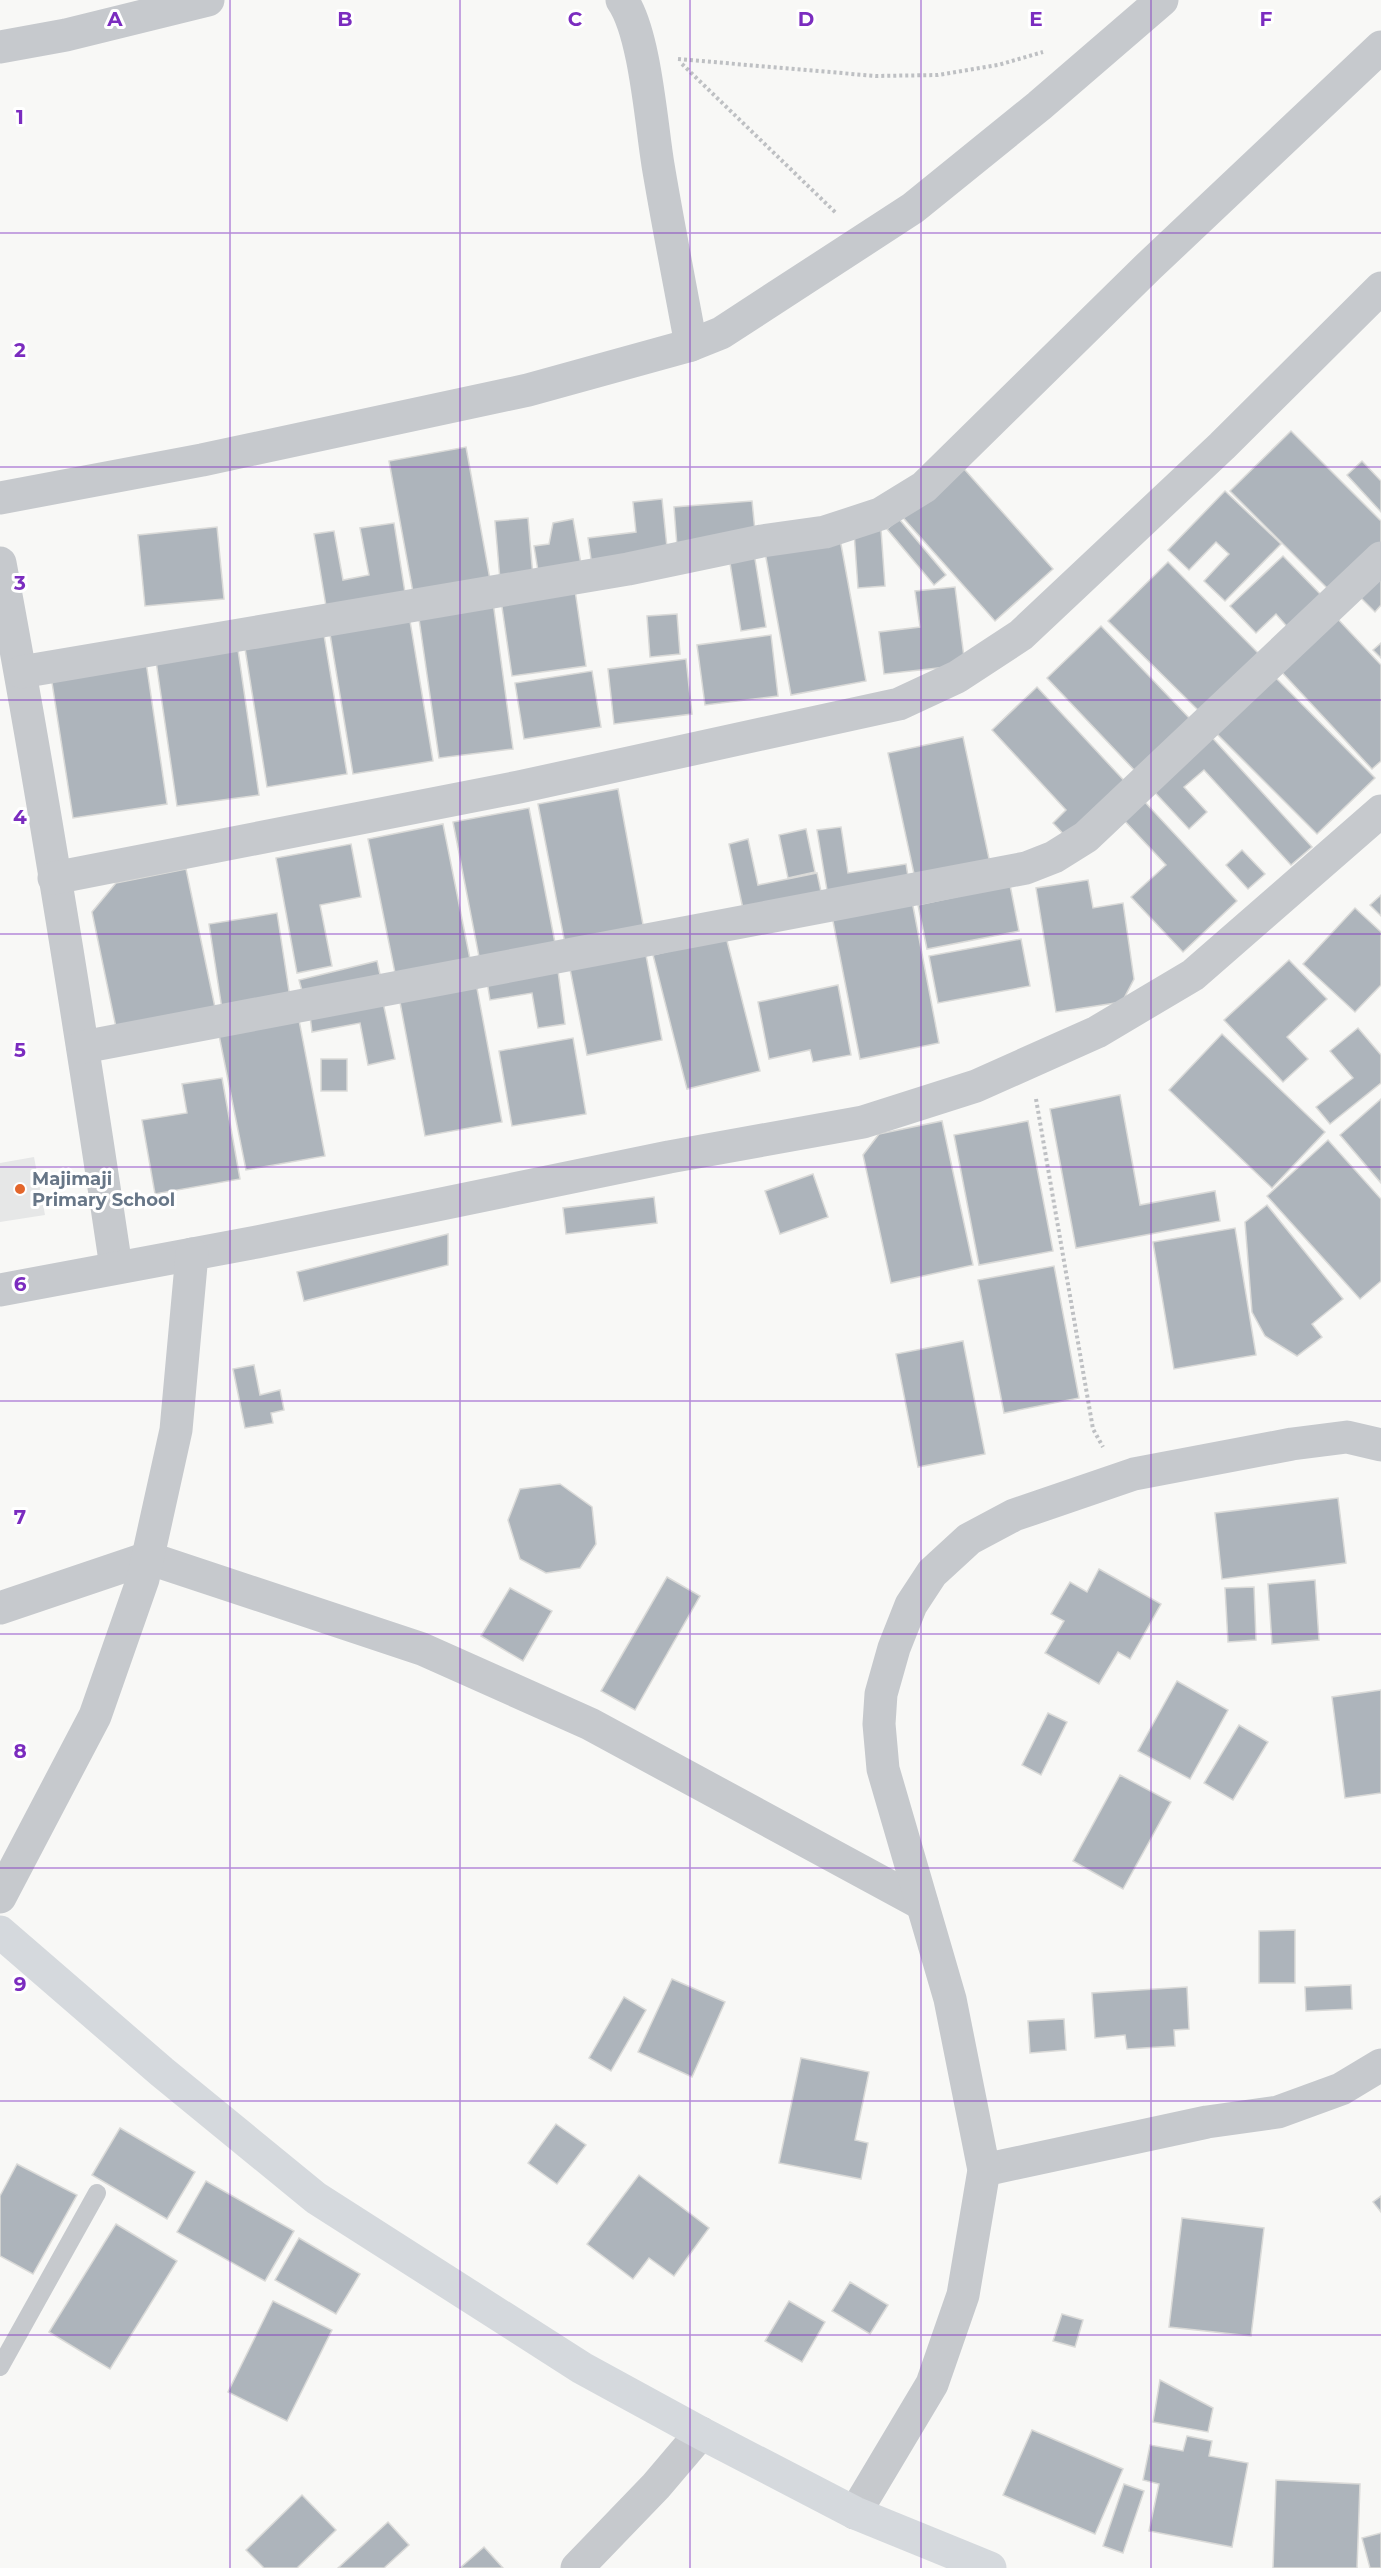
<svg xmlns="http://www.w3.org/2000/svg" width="1381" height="2568" viewBox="0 0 1381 2568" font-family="Montserrat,sans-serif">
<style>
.built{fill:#e6e7e7}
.building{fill:#adb4bb;stroke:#dadad8;stroke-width:1.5}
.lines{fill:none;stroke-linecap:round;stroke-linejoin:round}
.path{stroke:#bec0c3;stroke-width:4;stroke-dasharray:3 3;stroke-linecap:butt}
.lane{stroke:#c6c9cd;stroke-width:18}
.street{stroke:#c6c9cd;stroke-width:33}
.secondary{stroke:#d5d9dd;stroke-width:33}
.grid{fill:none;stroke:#7b2cbf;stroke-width:1.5;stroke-opacity:0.55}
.poi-dot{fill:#e3662b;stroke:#fff;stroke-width:2}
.labels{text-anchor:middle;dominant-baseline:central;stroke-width:6;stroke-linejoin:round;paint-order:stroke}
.poi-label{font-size:18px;font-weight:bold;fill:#677687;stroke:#fff;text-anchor:start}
.grid-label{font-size:20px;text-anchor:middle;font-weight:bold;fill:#7b2cbf;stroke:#fff;stroke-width:6;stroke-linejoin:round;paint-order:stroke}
</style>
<rect width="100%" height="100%" fill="#f8f8f6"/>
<path class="built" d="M34,1157L45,1215L0,1222V1163Z"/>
<g class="building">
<path d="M1291,431L1381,521V544L1332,593L1230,491Z"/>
<path d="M466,447L491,585L414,598L389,461Z"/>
<path d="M957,461L1053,569L995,621L898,512Z"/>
<path d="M1362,461L1381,481V512L1347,475Z"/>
<path d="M1225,491L1281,544L1225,601L1204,581L1229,554L1216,542L1189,570L1168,550Z"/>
<path d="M662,499L668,557L592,566L588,538L636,532L633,502Z"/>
<path d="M752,501L756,541L677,546L674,507Z"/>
<path d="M528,518L533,577L500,580L495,521Z"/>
<path d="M573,519L581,564L538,571L534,546L549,544L553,523Z"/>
<path d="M899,519L946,575L934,585L887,529Z"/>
<path d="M394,523L406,599L327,612L314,534L334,531L343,580L369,575L360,528Z"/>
<path d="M217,527L224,599L145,606L138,535Z"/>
<path d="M881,530L885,586L858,588L854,532Z"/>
<path d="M840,539L866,681L791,695L765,552Z"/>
<path d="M754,553L766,627L741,631L729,557Z"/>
<path d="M1283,556L1325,599L1291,631L1276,614L1256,633L1230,606Z"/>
<path d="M1168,562L1263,658L1204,716L1108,621Z"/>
<path d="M1381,568V605L1375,612L1356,593Z"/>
<path d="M955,587L965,665L884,674L879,632L920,627L915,591Z"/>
<path d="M575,590L586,666L512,676L501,600Z"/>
<path d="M493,602L513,749L439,758L418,612Z"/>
<path d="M677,614L680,654L650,657L647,616Z"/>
<path d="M409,615L433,761L353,774L329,628Z"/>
<path d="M1334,615L1381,665V761L1372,769L1277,667Z"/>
<path d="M1101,626L1193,722L1138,774L1047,678Z"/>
<path d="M323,629L347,774L267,787L244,642Z"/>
<path d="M771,635L778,696L705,705L697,645Z"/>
<path d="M237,643L259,795L177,806L155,654Z"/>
<path d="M1381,643V658L1373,650Z"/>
<path d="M686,659L692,714L614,724L608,669Z"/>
<path d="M146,662L167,804L73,818L51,676Z"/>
<path d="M592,671L601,727L524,739L515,683Z"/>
<path d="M1271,673L1375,778L1317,834L1213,730Z"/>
<path d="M1037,687L1130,787L1070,841L1053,823L1066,810L992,730Z"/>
<path d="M1207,732L1312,847L1291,865L1204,770L1184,787L1207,812L1189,829L1148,785Z"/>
<path d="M963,737L991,868L916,883L888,753Z"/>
<path d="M618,789L644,930L565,944L538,804Z"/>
<path d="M1142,799L1237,901L1183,952L1131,897L1166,865L1122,818Z"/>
<path d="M529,808L556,948L480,962L453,822Z"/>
<path d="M443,824L471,964L396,978L368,839Z"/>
<path d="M841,827L848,873L906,864L910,889L829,902L817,830Z"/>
<path d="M806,829L815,872L788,878L779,835Z"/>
<path d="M748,839L758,885L817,873L823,901L745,918L729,844Z"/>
<path d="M351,844L361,897L320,905L332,966L297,973L276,858Z"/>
<path d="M1242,850L1265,874L1248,889L1226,865Z"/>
<path d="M186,869L217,1017L118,1037L92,912L116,883Z"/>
<path d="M1088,880L1093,908L1123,903L1134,979L1122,1002L1056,1012L1036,888Z"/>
<path d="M1010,885L1019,931L927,949L918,905Z"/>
<path d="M1381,895V916L1370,905Z"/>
<path d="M912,901L939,1043L860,1059L832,916Z"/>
<path d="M1355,908L1381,932V985L1355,1012L1303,964Z"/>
<path d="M277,913L290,998L222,1009L209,924Z"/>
<path d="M726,937L760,1071L687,1089L653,955Z"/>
<path d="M1021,939L1030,986L938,1003L929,956Z"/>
<path d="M645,950L662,1040L587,1055L569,964Z"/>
<path d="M1289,960L1327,999L1287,1037L1308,1059L1283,1082L1224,1020Z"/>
<path d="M377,961L381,979L304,998L299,980Z"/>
<path d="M558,971L565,1024L538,1028L532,993L490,1000L487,981Z"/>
<path d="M476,983L502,1122L425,1136L399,997Z"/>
<path d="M838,985L851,1055L813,1062L810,1050L769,1059L758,1002Z"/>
<path d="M383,1002L395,1059L368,1065L360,1023L312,1032L310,1016Z"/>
<path d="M298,1015L325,1156L246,1170L218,1030Z"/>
<path d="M1358,1028L1381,1055V1083L1330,1124L1316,1107L1353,1078L1330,1051Z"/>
<path d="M1222,1034L1325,1132L1272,1188L1169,1090Z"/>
<path d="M573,1038L586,1114L512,1126L499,1051Z"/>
<rect x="321" y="1059" width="26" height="32"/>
<path d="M222,1078L240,1179L155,1194L142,1120L187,1113L182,1084Z"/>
<path d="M1120,1095L1140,1205L1215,1191L1220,1221L1076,1248L1050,1109Z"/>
<path d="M1381,1099V1183L1340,1135Z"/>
<path d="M942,1121L973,1265L891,1283L863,1155L879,1134Z"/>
<path d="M1028,1121L1053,1251L979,1265L954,1135Z"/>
<path d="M1328,1140L1381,1199V1281L1360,1299L1267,1196Z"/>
<path d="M813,1174L828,1217L780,1234L765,1191Z"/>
<path d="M654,1197L657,1223L566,1234L563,1208Z"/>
<path d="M1267,1205L1343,1299L1312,1324L1322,1337L1297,1356L1265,1336L1252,1312L1245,1222Z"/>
<path d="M1235,1228L1256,1355L1174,1369L1153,1242Z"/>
<path d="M448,1234V1265L304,1301L297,1272Z"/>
<path d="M1054,1266L1079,1398L1004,1413L978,1280Z"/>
<path d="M963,1341L985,1454L918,1467L896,1354Z"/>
<path d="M254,1365L260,1395L280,1390L284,1410L271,1413L273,1423L245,1428L233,1369Z"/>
<path d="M560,1484L592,1507L596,1544L580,1568L546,1573L520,1559L508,1520L520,1489Z"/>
<path d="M1338,1498L1346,1563L1222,1579L1215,1513Z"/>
<path d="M1099,1569L1161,1604L1130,1659L1118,1652L1099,1684L1045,1653L1064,1621L1051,1614L1070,1582L1087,1592Z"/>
<path d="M667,1577L700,1596L635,1710L601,1691Z"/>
<path d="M1315,1580L1319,1640L1272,1644L1268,1584Z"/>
<path d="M1254,1587L1256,1640L1228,1642L1225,1588Z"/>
<path d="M510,1588L552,1611L523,1661L481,1636Z"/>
<path d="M1177,1681L1228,1710L1190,1779L1138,1751Z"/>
<path d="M1381,1690V1793L1345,1798L1332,1697Z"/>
<path d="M1048,1713L1067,1722L1041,1775L1022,1765Z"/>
<path d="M1239,1725L1268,1742L1233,1800L1204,1783Z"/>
<path d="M1120,1775L1171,1802L1123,1889L1073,1861Z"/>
<path d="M1295,1930V1983H1259V1931Z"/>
<path d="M672,1979L725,2002L692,2077L638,2052Z"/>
<path d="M1351,1985L1352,2009L1306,2011L1305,1987Z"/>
<path d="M1187,1987L1189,2029L1174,2030L1175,2046L1127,2049L1125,2035L1095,2038L1092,1993Z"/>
<path d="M624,1997L646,2010L611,2071L589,2058Z"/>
<path d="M1064,2019L1066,2050L1030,2053L1028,2021Z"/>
<path d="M801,2058L869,2072L855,2140L868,2143L861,2179L779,2163Z"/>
<path d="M556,2124L586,2145L557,2184L528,2163Z"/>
<path d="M120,2128L195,2172L167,2219L92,2175Z"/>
<path d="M17,2164L77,2195L33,2274L0,2256V2196Z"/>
<path d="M639,2175L709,2228L674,2276L649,2258L633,2279L587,2244Z"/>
<path d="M206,2181L294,2231L265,2281L177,2232Z"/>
<path d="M1381,2196V2212L1373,2202Z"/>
<path d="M1182,2218L1264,2228L1251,2336L1169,2327Z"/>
<path d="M116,2224L177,2261L110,2369L49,2332Z"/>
<path d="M299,2238L360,2274L336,2314L275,2280Z"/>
<path d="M850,2282L888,2305L870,2334L832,2311Z"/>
<path d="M273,2301L332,2330L287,2421L228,2392Z"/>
<path d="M789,2301L825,2322L802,2362L765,2341Z"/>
<path d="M1062,2314L1083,2320L1075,2347L1053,2341Z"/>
<path d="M1160,2380L1213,2408L1208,2432L1153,2422Z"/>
<path d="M1032,2430L1123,2469L1095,2534L1003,2495Z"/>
<path d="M1187,2436L1212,2441L1209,2456L1248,2463L1232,2547L1149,2531L1159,2484L1143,2480L1150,2445L1183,2451Z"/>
<path d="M1276,2480L1360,2484L1357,2568H1273Z"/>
<path d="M1124,2484L1144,2491L1123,2553L1103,2546Z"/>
<path d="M302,2495L336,2530L297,2568H264L246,2550Z"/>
<path d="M388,2522L409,2545L384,2568H338Z"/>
<path d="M1381,2533V2568H1370L1362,2538Z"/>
<path d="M484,2547L503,2568H460Z"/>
</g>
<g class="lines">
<g class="path">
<path d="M678,59L876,76L938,75L998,65L1043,52"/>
<path d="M682,64L836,213"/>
<path d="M1036,1099L1093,1429L1103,1447"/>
</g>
<path class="lane" d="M0,2367L97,2193"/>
<g class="street">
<path d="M622,0C645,33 651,122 658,165C668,225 680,285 691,345"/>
<path d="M0,47L66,35L208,0"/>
<path d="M0,498L202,460L528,390L691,345L721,333L913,208L1039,106L1162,0"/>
<path d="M0,563C44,797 81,1032 116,1267"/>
<path d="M21,672L628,569L762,541L825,532L880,514L924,487L1148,267L1381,47"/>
<path d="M54,878L519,787L899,704L957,677L1021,635L1222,446L1381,288"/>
<path d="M83,1047L1026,868L1054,857L1086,837L1381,558"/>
<path d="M0,1290L257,1242L669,1157L863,1122L976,1086L1097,1032L1193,975L1381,811"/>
<path d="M0,1608L148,1558L422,1649L590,1724L922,1904"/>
<path d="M0,1897L95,1716L143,1579L176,1430L192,1254"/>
<path d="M984,2170L1207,2122L1278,2112L1341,2089L1381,2065"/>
<path d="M855,2513L932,2384L963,2295L984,2170L950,1999L883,1769L879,1724L881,1694L894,1648L911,1605L932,1573L969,1539L1014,1515L1134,1474L1292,1444L1347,1437L1381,1445"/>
<path d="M577,2568L656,2486L701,2433"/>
</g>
<path class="secondary" d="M0,1932L162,2072L316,2198L582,2368L701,2433L855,2513L990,2568"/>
</g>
<path class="grid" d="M230,0V2568M460,0V2568M690,0V2568M921,0V2568M1151,0V2568M0,233H1381M0,467H1381M0,700H1381M0,934H1381M0,1167H1381M0,1401H1381M0,1634H1381M0,1868H1381M0,2101H1381M0,2335H1381"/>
<circle class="poi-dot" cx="20" cy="1189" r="6"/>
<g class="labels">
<g class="poi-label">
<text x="32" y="1179">Majimaji<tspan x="32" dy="21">Primary School</tspan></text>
</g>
</g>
<g class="grid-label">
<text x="115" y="26">A</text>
<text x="345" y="26">B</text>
<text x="575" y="26">C</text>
<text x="806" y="26">D</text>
<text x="1036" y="26">E</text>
<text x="1266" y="26">F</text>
<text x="20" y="124">1</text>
<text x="20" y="357">2</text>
<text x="20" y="590">3</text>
<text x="20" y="824">4</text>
<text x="20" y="1057">5</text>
<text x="20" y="1291">6</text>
<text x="20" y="1524">7</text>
<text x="20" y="1758">8</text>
<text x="20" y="1991">9</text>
</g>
</svg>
